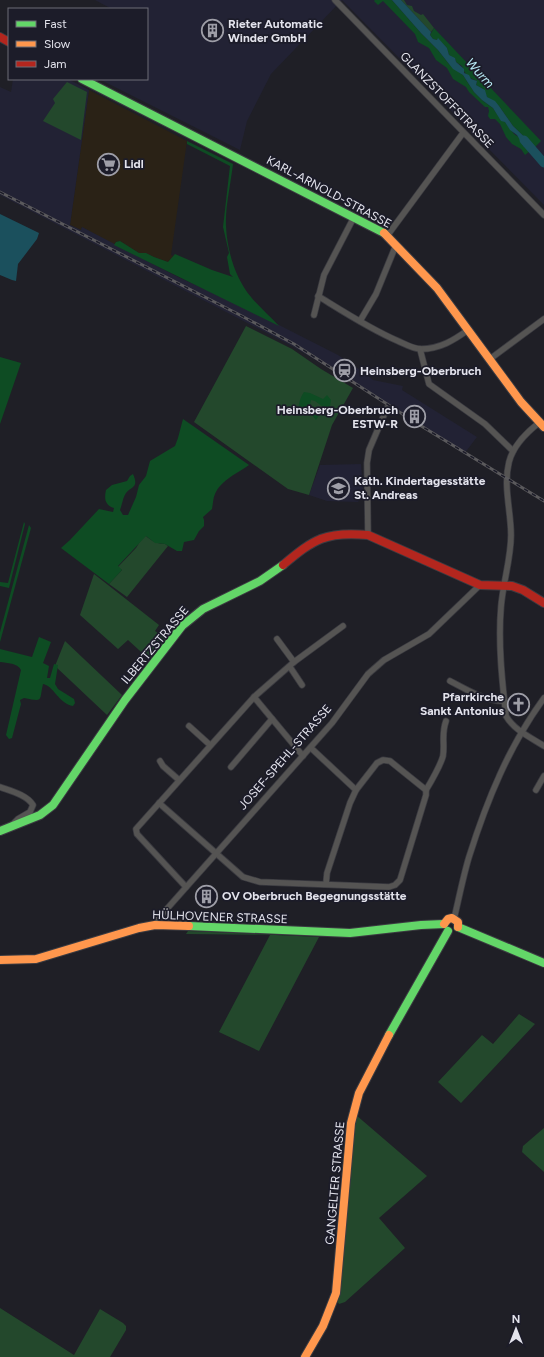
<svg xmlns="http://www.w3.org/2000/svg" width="544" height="1357" viewBox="0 0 544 1357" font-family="Figtree,sans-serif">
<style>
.commercial{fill:#2a2216}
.built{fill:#222234}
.green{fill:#23482c}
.forest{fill:#0e4c23}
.water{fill:#1b505d}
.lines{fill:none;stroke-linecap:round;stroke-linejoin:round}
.river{stroke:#1b505d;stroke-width:9}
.street-casing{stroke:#3b3b41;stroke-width:7}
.fast-casing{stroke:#3b3b41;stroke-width:10}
.slow-casing{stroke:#3b3b41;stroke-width:10}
.jam-casing{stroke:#3b3b41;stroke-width:10}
.street{stroke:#555453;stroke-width:5.5}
.fast{stroke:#63d668;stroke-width:8}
.slow{stroke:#ff974d;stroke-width:8}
.jam{stroke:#b3261e;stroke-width:8}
.rail-casing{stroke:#5a595c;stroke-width:3}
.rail{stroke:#1c1c29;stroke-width:1.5;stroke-dasharray:4.5;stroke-linecap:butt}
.labels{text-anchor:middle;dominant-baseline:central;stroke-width:3.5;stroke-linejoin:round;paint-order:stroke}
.poi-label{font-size:12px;font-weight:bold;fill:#e3e3ec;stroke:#1c1c29;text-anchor:start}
.street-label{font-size:12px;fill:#e3e3ec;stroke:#1c1c29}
.water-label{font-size:13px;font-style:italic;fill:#b7e8f4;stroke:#1c1c29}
</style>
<rect width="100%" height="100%" fill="#1f1f26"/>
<path class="commercial" d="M89,90L187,141L171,255L173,256L168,262L154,257L146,253H139L120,241L116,242L114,245L82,227L81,230L70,225Z"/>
<g class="built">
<path d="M95,0H544V205L342,0L271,74L247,121L240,150L99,79H147V9H112Z"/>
<path d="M13,79H68L89,90L70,225L81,230L82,227L178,277L238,304L338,355L366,374L373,380L403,386L402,390L477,437L464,454L358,385L292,346L0,195V87L11,92Z"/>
<path d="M361,464L364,500H359L358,502L327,501L309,495L320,465Z"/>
</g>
<g class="green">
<path d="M401,0H404L407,5L412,6L414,11L421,15L423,14L434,28L431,32Z"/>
<path d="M67,82L87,92L81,140L43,121L55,103L53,99Z"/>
<path d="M246,326L292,349L321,369L353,388L332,425L309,495L288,489L194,422Z"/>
<path d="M146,536C151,541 158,544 165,544L168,546L127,597L109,584L122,570L118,567L136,548L143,537Z"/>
<path d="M94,574L159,625L155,631L167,640L150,660L128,640L118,649L80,615Z"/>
<path d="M65,641L122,695L107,715L55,666Z"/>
<path d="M188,931L319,937L259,1051L219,1032L270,935L186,934Z"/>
<path d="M519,1014L535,1024L461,1103L438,1082L482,1035L493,1044Z"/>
<path d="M356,1115L427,1176L379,1218L405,1248L345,1302L339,1304L337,1301L342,1266Z"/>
<path d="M544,1128V1172L522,1152L523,1146Z"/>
<path d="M0,1308L74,1355L100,1309L123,1323L126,1326V1330L110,1357H0Z"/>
</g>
<g class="forest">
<path d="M375,0H392L421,33L438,50L449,64L463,75L474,92L482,100L493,108L499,117L505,122L514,134L520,138L524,147L529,148L530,151L525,155L521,149L512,144L506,137L500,124L495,119H490L488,116L489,111L488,107H485L469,92L466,87L453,79L447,68L436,60L429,48L418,42L415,34L383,1L378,5L374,1Z"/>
<path d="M434,28L541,141L535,147L513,126L499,106L487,97L483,89L476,85L477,81C469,78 464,74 462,66L456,62V60L449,55L447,48L438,39L437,40L433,39L430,35Z"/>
<path d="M187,141L233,164C231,182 225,208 226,226C227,250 235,278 251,297C259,307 270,316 279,326L114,245L116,242L120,241L139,253H146L154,257L168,262L175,254L212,270L233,277L230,274L227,257L229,253L223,227L230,166L187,144Z"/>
<path d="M0,357L21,363L0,424Z"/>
<path d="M304,392L310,393L323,399L327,395L331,400L330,407L327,410L315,401L311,400L310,405L312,409L320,414L316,420L311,414L300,413C297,406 300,398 304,392Z"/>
<path d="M183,419L249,465C238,473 221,480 215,494C213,498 213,504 212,509L203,517L204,520V526L199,531L194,540L184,542L182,551H177L165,544L155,543L146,536L118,566L122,570L109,584L61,548L70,540L99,509L113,512L114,508C105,505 104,499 106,490L112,485L127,481L130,476L133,474C139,488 132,486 126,493C123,497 122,505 120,510L123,515H128L136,497L139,485L146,476L150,461L175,446L178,438Z"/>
<path d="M24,522L25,524L9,588L0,586V582L8,583Z"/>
<path d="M29,525L31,528L0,642V632Z"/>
<path d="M39,637L51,642L43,663L49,666L47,678H50L54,664L58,665L55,684L58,689L74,699L75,703L73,706C59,704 53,685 43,684C39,701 44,702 24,698L20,700L21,704L12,738L9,739L6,735L21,670C18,663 7,663 0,662V649L32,657Z"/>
</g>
<g class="water">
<path d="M392,0H401L431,32L430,35L433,39L437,40L438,38L447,48L449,55L455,58L456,62L464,69V73L469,75L471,79L477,81L476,85L485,90L487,97L495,101L499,106L513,126L535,147L530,151L529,148L524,147L517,135L510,130L505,122L501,121L493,108L482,100L474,92L463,75L453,69L438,50L421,33Z"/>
<path d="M0,214L39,233L37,239L18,264L16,281L12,280L0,275Z"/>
</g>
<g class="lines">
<path class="river" d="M524,140L544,163"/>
<defs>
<g id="street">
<path d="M335,0L544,215"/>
<path d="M387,236L463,133"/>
<path d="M318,296C344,312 370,329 398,341C405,344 413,349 421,349C440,349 454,340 468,330"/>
<path d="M314,315L324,275L354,217"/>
<path d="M360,321L376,294L396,245"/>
<path d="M420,349L429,384L485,424L513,451"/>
<path d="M490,359L544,319"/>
<path d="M540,422C527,432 513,446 509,462C503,486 511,511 511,535C511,559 503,582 501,607C498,643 502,680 506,716C514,730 530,737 544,746"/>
<path d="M368,535L367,463L369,450L387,408"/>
<path d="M277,639L294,662"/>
<path d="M290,667L302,685"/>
<path d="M450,681C465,689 487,702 504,701"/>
<path d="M254,697L294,662L343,626"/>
<path d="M189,726L210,745"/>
<path d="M311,748L356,790"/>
<path d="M160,761L163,766L179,780"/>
<path d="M231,767L272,719"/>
<path d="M0,787C11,791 27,795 33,805L30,812L18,819L12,825"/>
<path d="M426,790C431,782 441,764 443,756C445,743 441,735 446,721"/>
<path d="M536,790L544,776"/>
<path d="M159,803L243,877L260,882L389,887L395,885L400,880L426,795V790L390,761L383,760L377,763L356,790L350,803L327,873L326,884"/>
<path d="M186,887L137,834L136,829L254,697L303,756"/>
<path d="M454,919C459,898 463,877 469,857C487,800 509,746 544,698"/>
<path d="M155,925L157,920L332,723L368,674L384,660L429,634L480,585"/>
</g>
<g id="fast">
<path d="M82,79L384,233"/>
<path d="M0,831L40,815L53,805L125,700L182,626L203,609L260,581L283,565"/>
<path d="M189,926L350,933L421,925L444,924"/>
<path d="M458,927L544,963"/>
<path d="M389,1035L448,931"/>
</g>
<g id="slow">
<path d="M384,233L437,288L521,402L544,427"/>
<path d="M444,924L448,919L452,918L458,922V927"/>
<path d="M0,960L36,959L139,928L155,925L189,926"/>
<path d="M305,1357L323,1326L336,1293L351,1123L359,1093L389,1035"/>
</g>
<g id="jam">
<path d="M0,37L9,42"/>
<path d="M283,565C314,539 326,531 368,535L480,585L512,586L523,590L544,603"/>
</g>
</defs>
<use href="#street" class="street-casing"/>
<use href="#fast" class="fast-casing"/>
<use href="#slow" class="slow-casing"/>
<use href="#jam" class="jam-casing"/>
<use href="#street" class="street"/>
<use href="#fast" class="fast"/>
<use href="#slow" class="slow"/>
<use href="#jam" class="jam"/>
<defs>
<path id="rail" d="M0,192L238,314L294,344L418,424L544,501"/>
</defs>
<use href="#rail" class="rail-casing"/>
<use href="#rail" class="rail"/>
</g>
<defs>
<symbol id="building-ring" viewBox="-11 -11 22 22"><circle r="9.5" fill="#1c1c29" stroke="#9e9ea7" stroke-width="1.5"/><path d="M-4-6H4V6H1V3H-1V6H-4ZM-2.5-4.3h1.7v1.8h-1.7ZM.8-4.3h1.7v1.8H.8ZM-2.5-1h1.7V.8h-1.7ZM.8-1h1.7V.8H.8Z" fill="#9e9ea7"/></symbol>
<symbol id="supermarket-ring" viewBox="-11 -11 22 22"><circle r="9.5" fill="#1c1c29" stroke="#9e9ea7" stroke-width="1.5"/><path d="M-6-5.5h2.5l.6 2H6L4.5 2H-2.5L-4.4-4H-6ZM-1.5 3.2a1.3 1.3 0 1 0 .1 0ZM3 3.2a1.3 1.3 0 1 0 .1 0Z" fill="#9e9ea7"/></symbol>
<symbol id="station-ring" viewBox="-11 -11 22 22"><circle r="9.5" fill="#1c1c29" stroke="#9e9ea7" stroke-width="1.5"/><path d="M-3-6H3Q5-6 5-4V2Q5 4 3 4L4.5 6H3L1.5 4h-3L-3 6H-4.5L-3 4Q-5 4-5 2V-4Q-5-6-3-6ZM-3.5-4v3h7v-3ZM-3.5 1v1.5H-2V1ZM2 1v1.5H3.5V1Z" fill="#9e9ea7"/></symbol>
<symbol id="school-ring" viewBox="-11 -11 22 22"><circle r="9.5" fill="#1c1c29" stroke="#9e9ea7" stroke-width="1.5"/><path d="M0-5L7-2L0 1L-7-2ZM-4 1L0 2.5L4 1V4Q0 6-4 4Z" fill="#9e9ea7"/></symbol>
<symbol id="church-ring" viewBox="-11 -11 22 22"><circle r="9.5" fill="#1c1c29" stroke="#9e9ea7" stroke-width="1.5"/><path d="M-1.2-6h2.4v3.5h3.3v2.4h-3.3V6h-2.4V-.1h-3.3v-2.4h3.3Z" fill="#9e9ea7"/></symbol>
</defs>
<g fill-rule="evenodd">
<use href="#building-ring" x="200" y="18" width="25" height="25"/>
<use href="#supermarket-ring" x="96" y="152" width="25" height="25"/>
<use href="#station-ring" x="332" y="358" width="25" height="25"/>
<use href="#building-ring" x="402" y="404" width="25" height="25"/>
<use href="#school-ring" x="326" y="476" width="25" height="25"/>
<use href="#church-ring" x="506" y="692" width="25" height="25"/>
<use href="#building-ring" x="194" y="884" width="25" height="25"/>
</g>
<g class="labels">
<g class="poi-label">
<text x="228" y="24">Rieter Automatic<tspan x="228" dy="14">Winder GmbH</tspan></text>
<text x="124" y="164">Lidl</text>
<text x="360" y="371">Heinsberg-Oberbruch</text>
<text x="398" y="410" text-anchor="end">Heinsberg-Oberbruch<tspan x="398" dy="14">ESTW-R</tspan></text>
<text x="354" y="481">Kath. Kindertagesstätte<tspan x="354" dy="14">St. Andreas</tspan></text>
<text x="504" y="697" text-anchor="end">Pfarrkirche<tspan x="504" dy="14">Sankt Antonius</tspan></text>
<text x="222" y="896">OV Oberbruch Begegnungsstätte</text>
</g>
<g class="street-label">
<text transform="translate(447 100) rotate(46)">GLANZSTOFFSTRASSE</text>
<text transform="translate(329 192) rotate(28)">KARL-ARNOLD-STRASSE</text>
<text transform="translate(155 645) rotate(-50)">ILBERTZSTRASSE</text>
<text transform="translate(285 757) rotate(-49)">JOSEF-SPEHL-STRASSE</text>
<text transform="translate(220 917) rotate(2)">HÜLHOVENER STRASSE</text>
<text transform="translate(335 1183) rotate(-85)">GANGELTER STRASSE</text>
</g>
<g class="water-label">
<text transform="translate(480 73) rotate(48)">Wurm</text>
</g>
</g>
<rect x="8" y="8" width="140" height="72" fill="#1c1c29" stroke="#6c6c77"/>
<rect x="16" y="21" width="20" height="6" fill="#63d668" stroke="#6c6c77"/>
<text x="44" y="28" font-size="12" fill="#e3e3ec">Fast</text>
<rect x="16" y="41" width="20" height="6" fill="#ff974d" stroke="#6c6c77"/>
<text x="44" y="48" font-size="12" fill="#e3e3ec">Slow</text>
<rect x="16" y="61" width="20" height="6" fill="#b3261e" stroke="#6c6c77"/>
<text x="44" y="68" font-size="12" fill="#e3e3ec">Jam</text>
<g transform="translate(516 1329)" stroke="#1c1c29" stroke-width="3" paint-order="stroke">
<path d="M0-3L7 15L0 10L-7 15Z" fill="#e3e3ec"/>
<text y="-6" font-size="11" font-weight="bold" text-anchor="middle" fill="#e3e3ec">N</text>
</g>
</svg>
